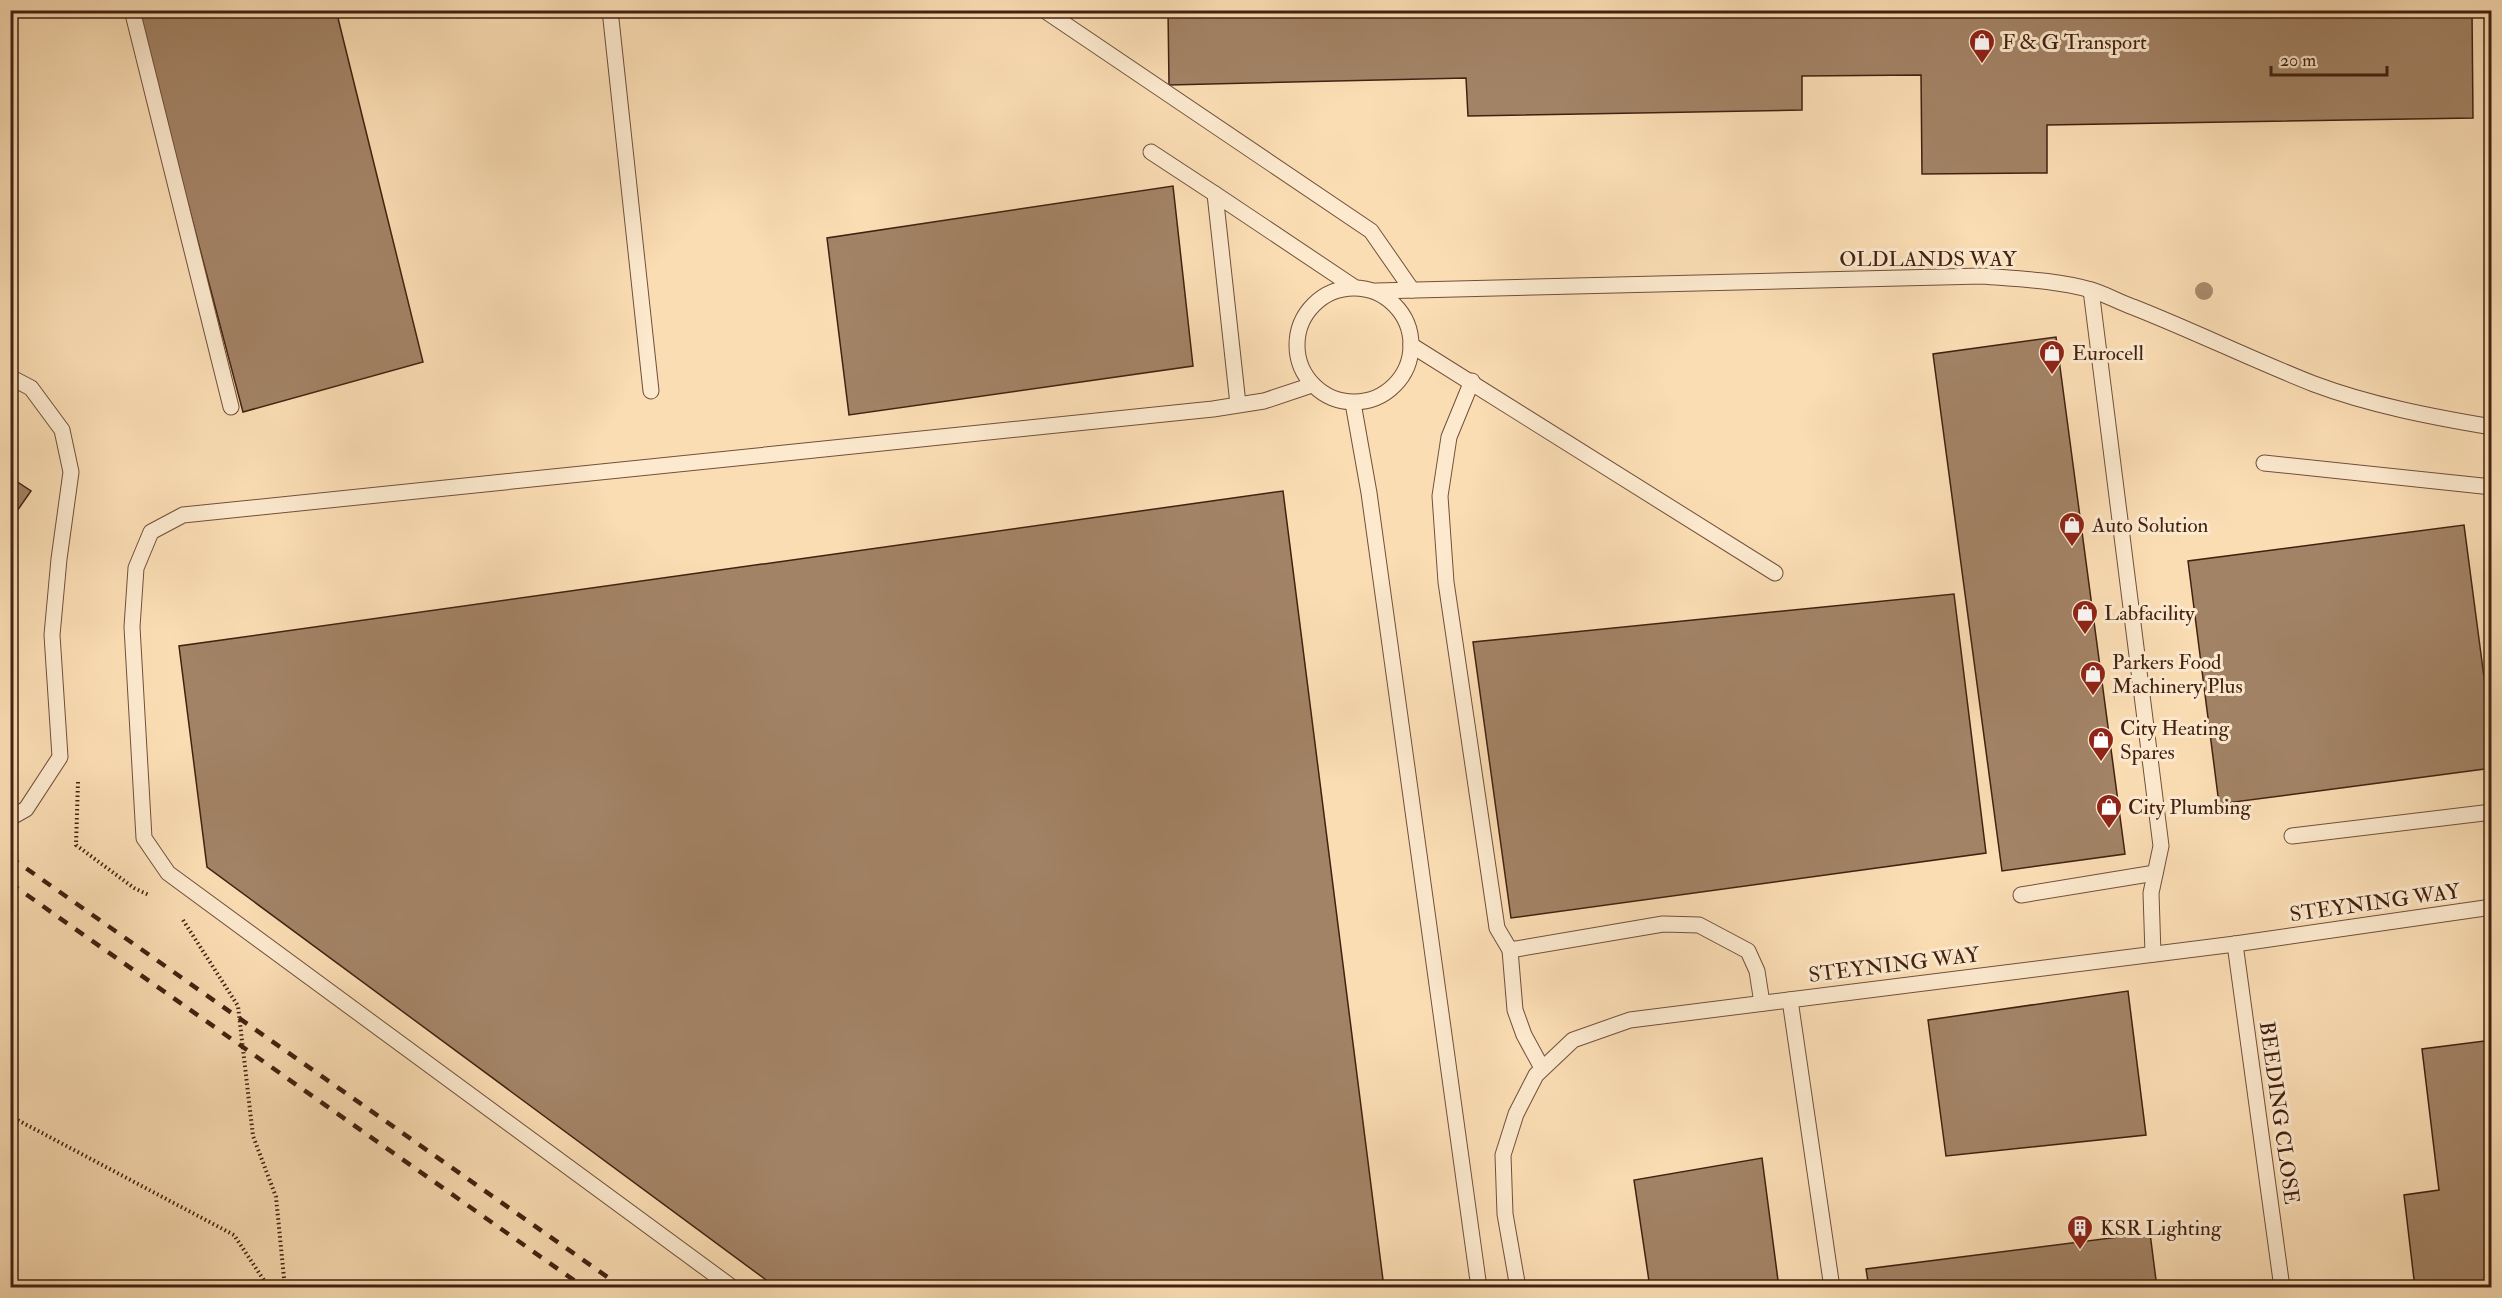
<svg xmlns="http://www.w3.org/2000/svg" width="2502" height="1298" viewBox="0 0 2502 1298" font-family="'IM FELL Double Pica',serif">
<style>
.building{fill:#a38366;stroke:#432111;stroke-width:1.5}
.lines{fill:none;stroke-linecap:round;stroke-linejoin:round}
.lane-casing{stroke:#71503a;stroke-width:17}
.path{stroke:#432111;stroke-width:4;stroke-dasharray:1.5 3;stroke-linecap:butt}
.lane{stroke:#fce9ce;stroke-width:15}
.rail{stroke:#432111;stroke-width:4.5;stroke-dasharray:10 10;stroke-linecap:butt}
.tree{fill:#ab8b6d}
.labels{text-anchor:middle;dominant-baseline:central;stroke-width:6;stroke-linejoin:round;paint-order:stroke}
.poi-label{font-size:21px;fill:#432111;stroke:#fce9ce;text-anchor:start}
.street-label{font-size:21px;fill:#432111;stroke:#fce9ce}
</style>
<rect width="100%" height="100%" fill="#fbddb4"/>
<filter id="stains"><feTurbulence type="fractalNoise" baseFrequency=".00333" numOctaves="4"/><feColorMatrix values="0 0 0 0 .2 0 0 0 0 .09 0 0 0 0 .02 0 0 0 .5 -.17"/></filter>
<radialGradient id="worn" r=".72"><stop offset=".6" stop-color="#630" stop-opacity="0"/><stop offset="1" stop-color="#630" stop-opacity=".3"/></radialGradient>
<g class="building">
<path d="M336,10L423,362L243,412L137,11Z"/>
<path d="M1168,10H2472L2473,118L2047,125V173L1922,174L1921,75L1802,76V110L1468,116L1466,78L1169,85Z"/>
<path d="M1173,186L1193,366L849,415L827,238Z"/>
<path d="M2056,337L2125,854L2002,871L1933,354Z"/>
<path d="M10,477L31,491L10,521Z"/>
<path d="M1283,491L1384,1288H777L207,867L179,646Z"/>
<path d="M2464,525L2492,738V768L2219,804L2188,561Z"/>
<path d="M1954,594L1986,853L1511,918L1473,642Z"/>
<path d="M2128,991L2146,1135L1946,1156L1928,1020Z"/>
<path d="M2492,1040V1288H2415L2404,1195L2439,1190L2422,1049Z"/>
<path d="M1762,1158L1779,1288H1650L1634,1180Z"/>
<path d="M2150,1233L2157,1288H1869L1866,1269Z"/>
</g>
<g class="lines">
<defs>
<g id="lane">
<path d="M132,10L231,407"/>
<path d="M610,10L651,391"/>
<path d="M1044,10L1371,231L1412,290"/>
<path d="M1151,152L1215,194"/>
<circle cx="1354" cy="345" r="57"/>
<path d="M2091,290L2161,846L2151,893L2153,954"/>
<path d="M1376,291L1982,276C2018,279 2056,280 2091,290C2105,294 2119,302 2133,307C2194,331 2253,360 2314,384C2370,405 2432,417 2492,427"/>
<path d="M1411,345L1775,573"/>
<path d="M10,377L31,388L62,430L71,472L59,559L52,635L60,757L26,809L10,818"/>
<path d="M1472,381L1449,437L1440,496L1446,582L1497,928L1510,950"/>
<path d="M1353,403L1369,493L1479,1288"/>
<path d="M1238,404L1215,194L1354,287"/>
<path d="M2264,463L2492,487"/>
<path d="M2292,836L2492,812"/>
<path d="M2021,895L2155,873"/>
<path d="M2235,944L2282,1288"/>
<path d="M1790,1000L1832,1288"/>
<path d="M1542,1068L1524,1035L1515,1010L1510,950L1663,924L1699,925L1748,951L1757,971L1762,1003"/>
<path d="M733,1288L168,873L144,838L132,627L136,568L151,532L183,515L1213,409L1264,401L1312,385"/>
<path d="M1518,1288L1505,1214L1503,1155L1516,1114L1536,1075L1573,1040L1630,1020L2235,944L2492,907"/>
</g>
</defs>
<use href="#lane" class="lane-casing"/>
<g class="path">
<path d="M78,782L76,845L134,888L149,895"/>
<path d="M183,920L238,1006L253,1136L276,1197L285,1288"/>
<path d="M10,1116L234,1235L269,1288"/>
</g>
<use href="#lane" class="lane"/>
<g class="rail">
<path d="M10,857L623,1288"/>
<path d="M10,883L585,1288"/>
</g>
</g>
<circle class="tree" cx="2204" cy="291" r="9"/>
<defs>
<symbol id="shop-pin" viewBox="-11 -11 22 30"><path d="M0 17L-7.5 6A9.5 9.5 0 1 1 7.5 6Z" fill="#8f2418" stroke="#fce9ce"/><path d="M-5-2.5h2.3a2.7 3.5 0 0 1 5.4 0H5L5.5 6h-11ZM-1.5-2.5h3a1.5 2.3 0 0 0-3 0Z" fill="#fff"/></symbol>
<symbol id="building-pin" viewBox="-11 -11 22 30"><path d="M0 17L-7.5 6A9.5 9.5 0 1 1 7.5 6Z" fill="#8f2418" stroke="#fce9ce"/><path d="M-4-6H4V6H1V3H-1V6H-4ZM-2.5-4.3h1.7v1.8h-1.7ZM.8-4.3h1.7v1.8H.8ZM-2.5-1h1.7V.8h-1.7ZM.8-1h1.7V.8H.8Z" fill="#fff"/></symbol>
</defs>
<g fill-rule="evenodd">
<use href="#shop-pin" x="1967" y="27" width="30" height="40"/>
<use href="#shop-pin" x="2037" y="338" width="30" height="40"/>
<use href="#shop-pin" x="2057" y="510" width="30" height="40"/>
<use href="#shop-pin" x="2070" y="598" width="30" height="40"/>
<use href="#shop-pin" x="2078" y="659" width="30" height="40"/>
<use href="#shop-pin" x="2086" y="725" width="30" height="40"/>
<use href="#shop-pin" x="2094" y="792" width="30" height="40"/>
<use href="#building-pin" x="2065" y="1213" width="30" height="40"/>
</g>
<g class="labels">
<g class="poi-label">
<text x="2002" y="42">F &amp; G Transport</text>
<text x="2072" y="353">Eurocell</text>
<text x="2092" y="525">Auto Solution</text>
<text x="2104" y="613">Labfacility</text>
<text x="2112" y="662">Parkers Food<tspan x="2112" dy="24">Machinery Plus</tspan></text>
<text x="2120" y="728">City Heating<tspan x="2120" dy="24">Spares</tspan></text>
<text x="2128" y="807">City Plumbing</text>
<text x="2100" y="1228">KSR Lighting</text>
</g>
<g class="street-label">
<text x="1928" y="259">OLDLANDS WAY</text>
<text transform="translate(2375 903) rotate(-8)">STEYNING WAY</text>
<text transform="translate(1894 965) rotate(-7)">STEYNING WAY</text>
<text transform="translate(2279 1113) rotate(82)">BEEDING CLOSE</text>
</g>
</g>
<rect width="2502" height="1298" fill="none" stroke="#fbddb4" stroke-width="36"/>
<rect x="12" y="12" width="2478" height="1274" fill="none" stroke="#432111" stroke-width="3"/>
<rect x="18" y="18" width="2466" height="1262" fill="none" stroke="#432111" stroke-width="1.5"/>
<path d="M2271 66v9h116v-9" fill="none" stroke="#432111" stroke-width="3"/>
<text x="2280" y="66" font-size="18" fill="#432111" stroke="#fce9ce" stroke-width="4.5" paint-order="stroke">20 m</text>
<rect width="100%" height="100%" filter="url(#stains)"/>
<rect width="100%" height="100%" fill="url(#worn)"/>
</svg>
